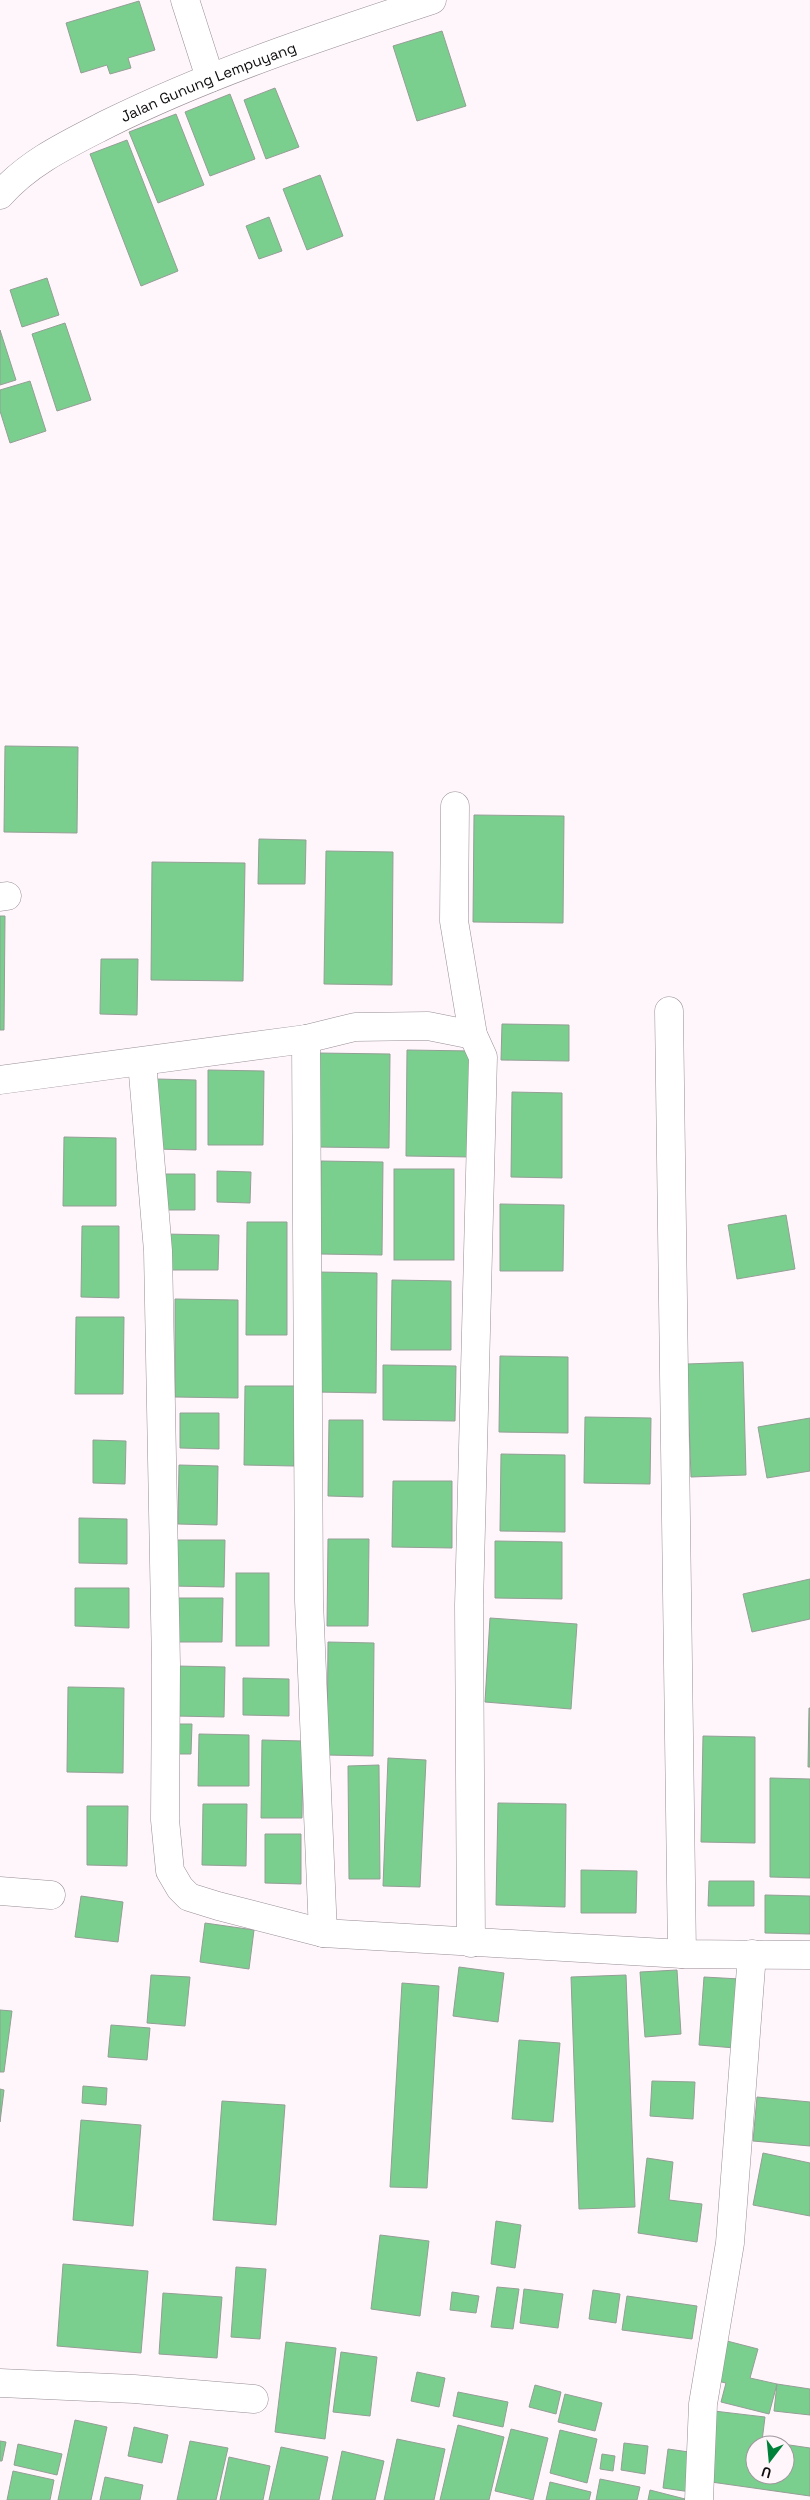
<svg xmlns="http://www.w3.org/2000/svg" width="810" height="2500" viewBox="0 0 810 2500" font-family="'Space Grotesk',sans-serif">
<style>
.building{fill:#7acf8e;stroke:#959e96;fill-rule:evenodd}
.lines{fill:none;stroke-linecap:round;stroke-linejoin:round}
.minor-casing{stroke:#988e95;stroke-width:29}
.minor{stroke:#fff;stroke-width:28}
.labels{text-anchor:middle;dominant-baseline:central;stroke-width:4.5;stroke-linejoin:round;paint-order:stroke}
.street-label{font-size:15px;fill:#0f0c0e;stroke:#fff6fc}
</style>
<rect width="100%" height="100%" fill="#fff6fc"/>
<g class="building">
<path d="M139,1L155,50L128,58L131,68L110,74L107,65L81,73L66,23Z"/>
<path d="M442,31L466,106L417,121L393,46Z"/>
<path d="M275,88L299,147L266,159L244,100Z"/>
<path d="M230,94L255,159L210,176L185,112Z"/>
<path d="M176,114L204,185L158,203L129,132Z"/>
<path d="M127,140L178,271L141,286L90,154Z"/>
<path d="M320,175L343,236L307,250L283,189Z"/>
<path d="M269,217L282,251L259,259L246,226Z"/>
<path d="M47,278L59,315L22,327L10,290Z"/>
<path d="M65,323L91,400L57,411L32,334Z"/>
<path d="M0,330L16,380L0,385Z"/>
<path d="M30,381L46,431L10,443L0,411V390Z"/>
<path d="M5,746L78,747L77,833L4,832Z"/>
<path d="M474,815L564,816L563,923L473,922Z"/>
<path d="M259,839L306,840L305,884H258Z"/>
<path d="M326,851L393,852L392,985L324,984Z"/>
<path d="M152,862L245,863L243,981L151,980Z"/>
<path d="M0,916H5L4,1030H0Z"/>
<path d="M101,959H138L137,1015L100,1014Z"/>
<path d="M502,1024L569,1025V1061L501,1060Z"/>
<path d="M407,1050L472,1051L471,1157L406,1156Z"/>
<path d="M318,1053L390,1054L389,1148L317,1147Z"/>
<path d="M208,1070L264,1071L263,1145H208Z"/>
<path d="M157,1079L196,1080V1150L155,1149Z"/>
<path d="M512,1092L562,1093V1178L511,1177Z"/>
<path d="M64,1137L116,1138V1206H63Z"/>
<path d="M321,1161L383,1162L382,1255L320,1254Z"/>
<rect x="394" y="1169" width="60" height="91"/>
<path d="M217,1171L251,1172L250,1203L217,1202Z"/>
<path d="M163,1174H195V1210H162Z"/>
<path d="M500,1204L564,1205L563,1271H500Z"/>
<path d="M786,1215L795,1269L737,1279L728,1225Z"/>
<path d="M247,1222H287V1335H246Z"/>
<path d="M82,1226H119V1298L81,1297Z"/>
<path d="M163,1234L219,1235L218,1270H163Z"/>
<path d="M318,1272L377,1273L376,1393L316,1392Z"/>
<path d="M392,1280L451,1281V1350H391Z"/>
<path d="M175,1299L238,1300V1398L175,1397Z"/>
<path d="M76,1317H124L123,1394H75Z"/>
<path d="M500,1356L568,1357V1433L499,1432Z"/>
<path d="M743,1362L746,1475L691,1477L687,1364Z"/>
<path d="M383,1365L456,1366L455,1421L383,1420Z"/>
<path d="M245,1386H295L294,1466L244,1465Z"/>
<path d="M180,1413H219V1449L180,1448Z"/>
<path d="M585,1417L651,1418L650,1484L584,1483Z"/>
<path d="M810,1418V1471L767,1478L758,1427Z"/>
<path d="M329,1420H363V1497L328,1496Z"/>
<path d="M93,1440L126,1441L125,1484L93,1483Z"/>
<path d="M501,1454L565,1455V1532L500,1531Z"/>
<path d="M179,1465L218,1466L217,1525L178,1524Z"/>
<path d="M393,1481H452V1548L392,1547Z"/>
<path d="M79,1518L127,1519V1564L79,1563Z"/>
<path d="M328,1539H369L368,1626H327Z"/>
<path d="M172,1540H225L224,1587L172,1586Z"/>
<path d="M495,1541L562,1542V1599L495,1598Z"/>
<rect x="236" y="1573" width="33" height="73"/>
<path d="M810,1579V1619L752,1632L743,1594Z"/>
<path d="M75,1588H129V1628L75,1626Z"/>
<path d="M173,1598H223L222,1642H172Z"/>
<path d="M490,1618L577,1624L571,1709L485,1702Z"/>
<path d="M328,1642L374,1643L373,1756L327,1755Z"/>
<path d="M176,1666L225,1667L224,1717L176,1716Z"/>
<path d="M243,1678L289,1679V1716L243,1715Z"/>
<path d="M68,1687L124,1688L123,1773L67,1772Z"/>
<path d="M809,1708H810V1767H808Z"/>
<path d="M172,1724H192L191,1754H172Z"/>
<path d="M199,1734L249,1735V1786H198Z"/>
<path d="M703,1736L755,1737V1843L701,1842Z"/>
<path d="M262,1740L303,1741L302,1818H261Z"/>
<path d="M388,1758L426,1760L420,1887L383,1886Z"/>
<path d="M379,1765L380,1879H349L348,1766Z"/>
<path d="M770,1778L810,1779V1878L770,1877Z"/>
<path d="M498,1803L566,1804L565,1907L496,1905Z"/>
<path d="M203,1804H247L246,1866L202,1865Z"/>
<path d="M87,1806H128L127,1866L87,1865Z"/>
<path d="M265,1834H301V1884L265,1883Z"/>
<path d="M581,1870L637,1871L636,1913H581Z"/>
<path d="M709,1881H754V1906H708Z"/>
<path d="M765,1895L810,1896V1934L765,1933Z"/>
<path d="M81,1896L123,1902L118,1942L75,1937Z"/>
<path d="M205,1923L254,1930L249,1969L200,1962Z"/>
<path d="M459,1967L504,1973L498,2022L453,2016Z"/>
<path d="M677,1970L681,2034L645,2037L640,1972Z"/>
<path d="M151,1975L190,1977L185,2026L147,2023Z"/>
<path d="M626,1975L635,2207L579,2209L571,1977Z"/>
<path d="M704,1977L740,1979L735,2048L699,2045Z"/>
<path d="M402,1983L439,1986L427,2188L390,2187Z"/>
<path d="M0,2010L12,2011L4,2072H0Z"/>
<path d="M111,2025L150,2028L147,2060L108,2057Z"/>
<path d="M519,2040L560,2043L553,2122L512,2119Z"/>
<path d="M652,2081L695,2082L693,2119L650,2116Z"/>
<path d="M83,2086L107,2088L106,2105L82,2103Z"/>
<path d="M0,2089L4,2090L0,2122Z"/>
<path d="M757,2097L810,2102V2146L753,2141Z"/>
<path d="M222,2101L285,2105L276,2225L213,2220Z"/>
<path d="M81,2120L141,2125L133,2226L73,2220Z"/>
<path d="M763,2153L810,2163V2216L753,2205Z"/>
<path d="M647,2158L673,2162L669,2200L702,2204L697,2242L638,2233Z"/>
<path d="M496,2221L521,2225L515,2268L491,2264Z"/>
<path d="M380,2235L429,2241L420,2316L371,2309Z"/>
<path d="M63,2264L148,2271L141,2353L57,2346Z"/>
<path d="M236,2267L266,2269L260,2339L231,2337Z"/>
<path d="M497,2287L519,2289L513,2329L491,2327Z"/>
<path d="M524,2289L563,2294L558,2328L520,2323Z"/>
<path d="M593,2290L620,2294L616,2323L589,2319Z"/>
<path d="M452,2292L479,2296L476,2313L450,2310Z"/>
<path d="M163,2293L222,2297L217,2358L159,2354Z"/>
<path d="M627,2296L697,2306L692,2339L622,2330Z"/>
<path d="M727,2341L758,2349L750,2378L777,2384L769,2414L721,2402L726,2383L717,2381Z"/>
<path d="M286,2342L336,2348L325,2439L275,2432Z"/>
<path d="M341,2352L377,2357L370,2416L333,2412Z"/>
<path d="M417,2372L445,2378L439,2407L411,2401Z"/>
<path d="M777,2384L810,2389V2415L774,2411Z"/>
<path d="M535,2385L561,2392L556,2414L529,2407Z"/>
<path d="M458,2392L508,2402L503,2427L453,2416Z"/>
<path d="M565,2394L602,2403L595,2431L558,2422Z"/>
<path d="M714,2411L765,2417L762,2441L810,2448V2496L704,2481ZM755,2445H785V2475H755Z"/>
<path d="M75,2420L107,2427L91,2500H58Z"/>
<path d="M458,2425L504,2437L489,2500H440Z"/>
<path d="M134,2427L168,2435L162,2463L128,2456Z"/>
<path d="M511,2429L548,2438L533,2500L495,2491Z"/>
<path d="M560,2430L597,2439L587,2483L550,2473Z"/>
<path d="M397,2439L445,2449L434,2500H384Z"/>
<path d="M0,2441L6,2442L2,2461H0Z"/>
<path d="M190,2441L228,2448L216,2500H177Z"/>
<path d="M624,2443L648,2446L645,2474L621,2470Z"/>
<path d="M18,2444L62,2454L57,2475L14,2465Z"/>
<path d="M281,2447L328,2457L319,2500H269Z"/>
<path d="M668,2449L696,2453L691,2492L663,2488Z"/>
<path d="M342,2451L384,2461L375,2500H332Z"/>
<path d="M602,2454L615,2456L613,2471L600,2469Z"/>
<path d="M229,2457L270,2466L263,2500H220Z"/>
<path d="M13,2471L54,2480L50,2500H7Z"/>
<path d="M105,2477L143,2485L140,2500H100Z"/>
<path d="M600,2479L640,2487L637,2500H596Z"/>
<path d="M550,2482L591,2492L589,2500H546Z"/>
<path d="M650,2490L689,2500H648Z"/>
</g>
<g class="lines">
<defs>
<g id="minor">
<path d="M185,0L210,78"/>
<path id="s1" d="M0,195C29,162 68,144 107,124C210,73 322,36 432,0"/>
<path d="M455,806L454,921L473,1035L483,1057L469,1605L471,1943"/>
<path d="M0,897L7,896"/>
<path d="M669,1011L682,1954"/>
<path d="M306,1039L309,1601L323,1933"/>
<path d="M142,1062L158,1251L166,1665L165,1820L170,1871L180,1888L189,1897L218,1906L323,1933L682,1954L810,1955"/>
<path d="M0,1080L306,1039L355,1027L428,1026L473,1035"/>
<path d="M0,1891L51,1895"/>
<path d="M0,2383L134,2389L254,2399"/>
<path d="M699,2500L703,2404L730,2243L752,1954"/>
</g>
</defs>
<use href="#minor" class="minor-casing"/>
<use href="#minor" class="minor"/>
</g>
<g class="labels">
<g class="street-label">
<text stroke="none"><textPath href="#s1" startOffset="239">Jalan Gunung Lempuyang</textPath></text>
</g>
</g>
<g transform="translate(770 2460) rotate(196)"><circle r="24" fill="#fff6fc" stroke="#9f989d"/>
<path d="M0-4L9 19L0 12L-9 19Z" fill="#00813a"/>
<text y="-8" font-size="14" font-weight="bold" text-anchor="middle" fill="#0f0c0e">U</text>
</g>
</svg>
